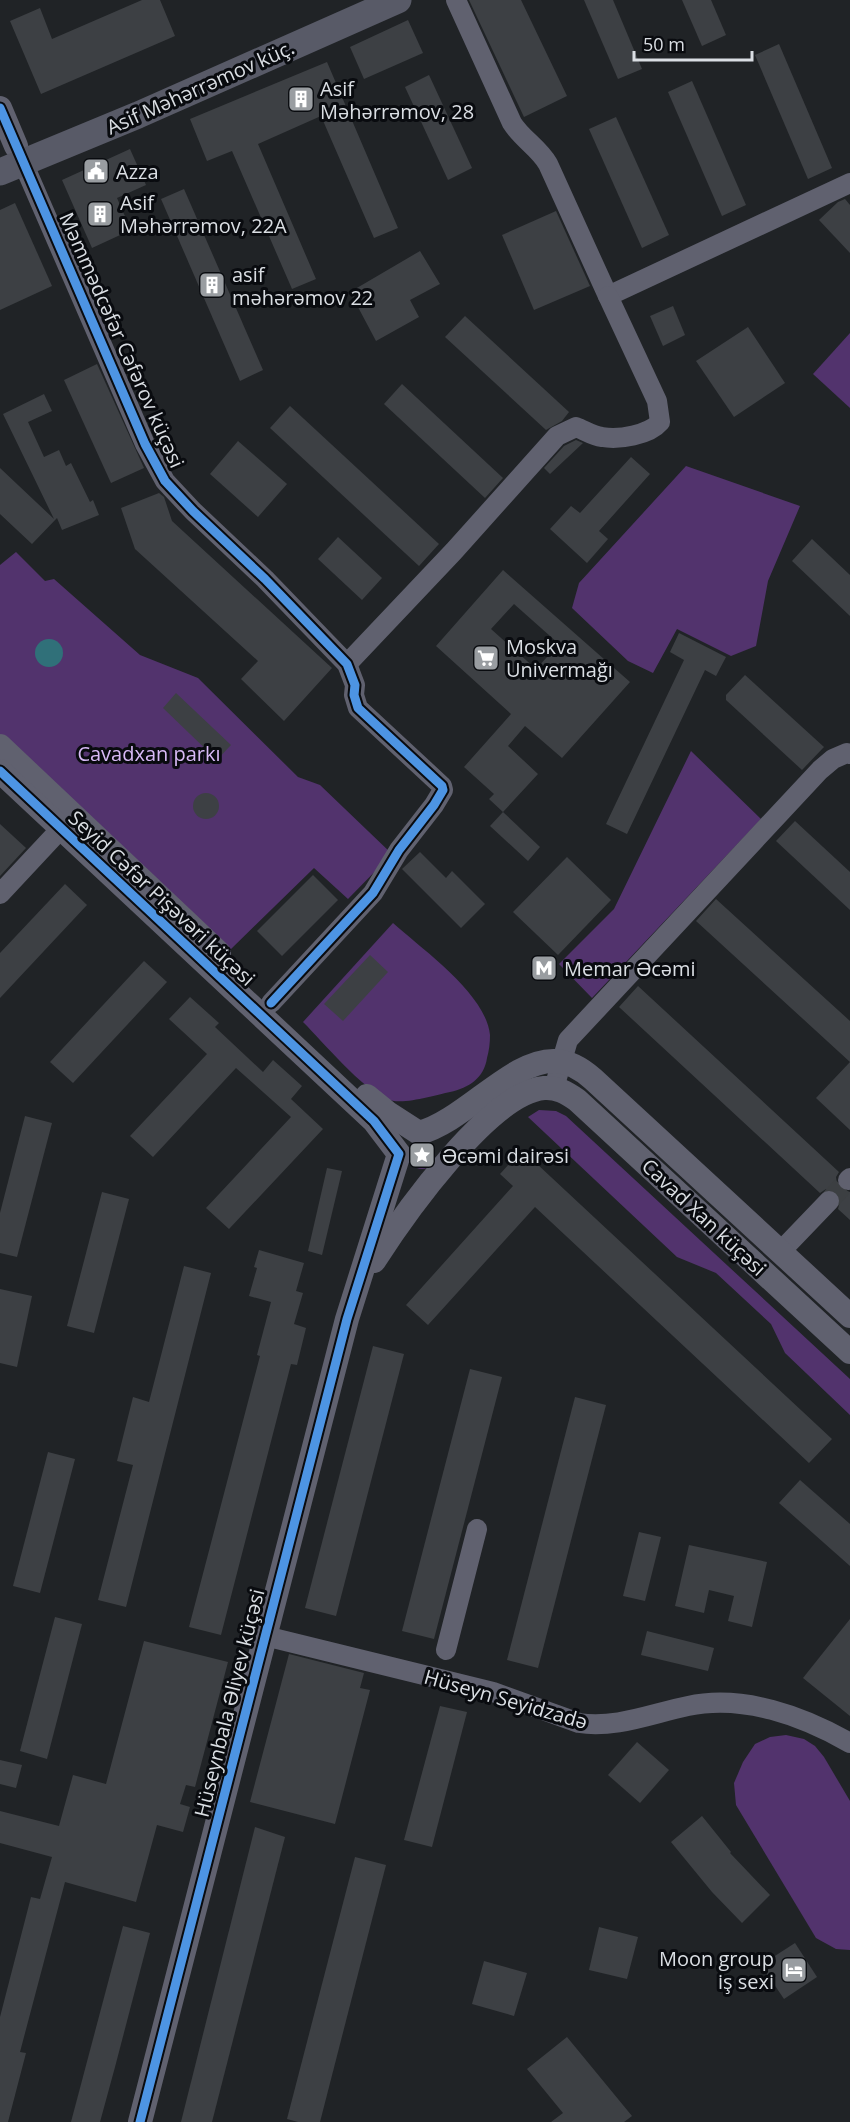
<svg xmlns="http://www.w3.org/2000/svg" width="850" height="2122" viewBox="0 0 850 2122" font-family="'Open Sans',sans-serif">
<style>
.green{fill:#52336d}
.water{fill:#307079}
.building{fill:#3d4044;fill-rule:evenodd}
.lines{fill:none;stroke-linecap:round;stroke-linejoin:round}
.minor-tunnel{stroke:#3c3f42;stroke-width:20;stroke-dasharray:20 10;stroke-linecap:butt}
.minor{stroke:#60616f;stroke-width:20}
.tertiary{stroke:#60616f;stroke-width:24}
.secondary{stroke:#585a67;stroke-width:27}
.cycleway-casing{stroke:#090b0f;stroke-width:13}
.cycleway{stroke:#4d94e3;stroke-width:9}
.labels{text-anchor:middle;dominant-baseline:central;stroke-width:6;stroke-linejoin:round;paint-order:stroke}
.street-label{font-size:20px;fill:#dadee3;stroke:#090b0f}
.poi-label{font-size:20px;fill:#dadee3;stroke:#090b0f;text-anchor:start}
.park-label{font-size:20px;fill:#d8baf6;stroke:#090b0f}
</style>
<rect width="100%" height="100%" fill="#202326"/>
<g class="green">
<path d="M850,333V408L813,374Z"/>
<path d="M686,466L800,506L768,581L756,646L731,656L677,629L653,673L628,661L572,608L579,583Z"/>
<path d="M16,552L45,581L54,579L140,655L198,678L298,777L320,785L392,854L348,899L314,868L230,950L0,734V565Z"/>
<path d="M691,751L761,819L592,998L559,964L614,909Z"/>
<path d="M393,923C423,950 486,994 490,1035C490,1043 489,1051 487,1058C484,1078 469,1088 450,1092C435,1095 401,1106 387,1099C360,1087 325,1044 303,1022Z"/>
<path d="M539,1110L556,1111L566,1116L850,1379V1415L785,1353L771,1324L716,1273L677,1257L528,1117Z"/>
<circle cx="422" cy="1156" r="13"/>
<path d="M786,1735L804,1739L815,1746L824,1757L850,1801V1950L836,1949L816,1938L736,1805L734,1783L743,1762L755,1744L770,1737Z"/>
</g>
<circle class="water" cx="49" cy="653" r="14"/>
<g class="building">
<path d="M142,0H160L175,36L41,94L10,21L40,8L52,39Z"/>
<path d="M469,0H521L567,96L524,117Z"/>
<path d="M584,0H613L642,69L618,79Z"/>
<path d="M682,0H711L726,35L702,46Z"/>
<path d="M408,20L423,53L364,79L350,47Z"/>
<path d="M779,44L832,168L808,179L755,55Z"/>
<path d="M327,62L398,228L374,238L321,116L258,144L316,279L292,289L232,151L207,161L190,119Z"/>
<path d="M429,75L472,168L448,180L405,87Z"/>
<path d="M692,81L746,205L722,216L668,92Z"/>
<path d="M616,117L669,235L642,248L589,129Z"/>
<path d="M130,149L146,185L117,198L131,230L92,248L62,180Z"/>
<path d="M184,189L263,370L240,381L161,199Z"/>
<path d="M845,199L850,205V253L819,220L838,202Z"/>
<path d="M15,203L52,286L0,310V210Z"/>
<path d="M556,211L590,286L534,310L502,235Z"/>
<path d="M420,251L440,284L410,300L419,317L376,341L350,292Z"/>
<path d="M673,306L685,335L663,346L650,316Z"/>
<path d="M465,316L569,412L562,421L546,430L445,337Z"/>
<path d="M748,327L785,383L734,417L696,361Z"/>
<path d="M97,364L144,468L111,483L64,380Z"/>
<path d="M402,384L503,478L485,498L384,404Z"/>
<path d="M44,394L52,411L28,422L44,457L59,450L66,466L71,463L90,502L93,500L99,515L62,530L57,518L32,544L0,514V468L54,519L3,414Z"/>
<path d="M290,406L439,544L419,566L270,428Z"/>
<path d="M576,440L583,443L550,474L544,468L564,446Z"/>
<path d="M238,441L287,484L258,517L210,474Z"/>
<path d="M631,457L650,474L599,531L608,539L587,563L550,529L571,506L580,513Z"/>
<path d="M159,493L164,497L172,521L332,668L284,721L241,679L258,661L135,549L121,508Z"/>
<path d="M338,537L382,578L362,600L318,559Z"/>
<path d="M812,539L850,575V616L792,561Z"/>
<path d="M503,570L630,682L562,758L525,726L508,746L538,774L503,812L489,799L494,794L464,767L511,714L436,646ZM514,604L559,644L536,669L491,629Z"/>
<path d="M679,633L726,657L716,676L705,670L627,834L606,824L684,660L670,652Z"/>
<path d="M745,675L824,747L802,770L726,700V695Z"/>
<path d="M176,693L231,745L217,760L163,708Z"/>
<circle cx="206" cy="806" r="13"/>
<path d="M503,812L540,847L528,861L490,826Z"/>
<path d="M795,821L850,872V910L776,841Z"/>
<path d="M0,824L26,848L0,876Z"/>
<path d="M420,852L446,878L452,871L485,904L461,928L402,869Z"/>
<path d="M567,857L611,900L558,955L513,912Z"/>
<path d="M313,875L338,900L282,956L257,931Z"/>
<path d="M65,884L87,905L0,998V953Z"/>
<path d="M716,899L850,1021V1130L816,1098L850,1062L696,921Z"/>
<path d="M370,955L388,972L343,1021L324,1004Z"/>
<path d="M144,961L167,982L73,1083L50,1062Z"/>
<path d="M638,986L839,1172L836,1177L837,1184L840,1189L850,1192V1220L838,1209L841,1198L837,1192L826,1189L820,1193L619,1007Z"/>
<path d="M190,997L219,1023L215,1027L263,1072L273,1060L302,1086L291,1099L323,1129L229,1229L206,1208L291,1117L236,1068L153,1157L130,1136L207,1054L169,1019Z"/>
<path d="M25,1116L52,1123L17,1257L0,1253V1213Z"/>
<path d="M522,1150L832,1439L809,1463L535,1207L428,1325L406,1305L513,1186L500,1174Z"/>
<path d="M327,1168L342,1171L322,1255L308,1251Z"/>
<path d="M102,1192L129,1199L94,1333L67,1326Z"/>
<path d="M259,1250L304,1263L296,1291L303,1293L294,1324L306,1328L297,1365L291,1364L221,1635L189,1627L260,1356L257,1355L271,1302L249,1296L257,1268L254,1267Z"/>
<path d="M184,1266L211,1273L126,1607L98,1600L133,1465L117,1461L133,1397L149,1402Z"/>
<path d="M0,1289L32,1296L17,1367L0,1363Z"/>
<path d="M373,1346L404,1354L336,1616L305,1608Z"/>
<path d="M470,1369L502,1377L434,1639L402,1631Z"/>
<path d="M575,1397L606,1405L538,1668L507,1660Z"/>
<path d="M48,1452L75,1459L40,1593L13,1586Z"/>
<path d="M800,1480L850,1524V1566L779,1503Z"/>
<path d="M639,1532L661,1537L645,1601L623,1596Z"/>
<path d="M689,1545L767,1562L752,1627L728,1621L734,1596L709,1590L704,1613L675,1606Z"/>
<path d="M55,1617L82,1624L47,1759L20,1751Z"/>
<path d="M850,1619V1716L803,1678Z"/>
<path d="M647,1631L714,1648L708,1671L641,1655Z"/>
<path d="M144,1641L228,1662L195,1787L186,1785L180,1804L190,1807L183,1832L157,1825L136,1902L65,1882L20,2052L26,2053L8,2122H0V2017L31,1897L40,1899L52,1857L0,1843V1811L59,1826L73,1775L106,1784Z"/>
<path d="M289,1654L364,1673L360,1688L370,1690L335,1824L250,1802Z"/>
<path d="M440,1706L467,1712L432,1847L404,1840Z"/>
<path d="M637,1742L669,1770L640,1803L608,1775Z"/>
<path d="M0,1760L22,1765L16,1788L0,1784Z"/>
<path d="M702,1816L731,1852L730,1853L770,1895L742,1923L712,1892L671,1842Z"/>
<path d="M255,1827L285,1837L212,2122H181Z"/>
<path d="M355,1857L386,1865L320,2122H298L287,2119Z"/>
<path d="M123,1926L150,1933L115,2067L100,2122H71Z"/>
<path d="M599,1927L638,1937L627,1979L589,1970Z"/>
<path d="M795,1943L817,1977L784,1999L761,1965Z"/>
<path d="M484,1961L527,1973L514,2016L472,2004Z"/>
<path d="M567,2037L632,2116L624,2122H551L563,2113L527,2069Z"/>
</g>
<g class="lines">
<path class="minor-tunnel" d="M829,1201L848,1180"/>
<g class="minor">
<path d="M456,0L512,123C522,139 539,148 548,164L608,296L850,183"/>
<path d="M18,151L145,444L165,481L193,511L265,579L347,664L355,685L354,695L358,708L442,786L443,790L434,805L399,850L373,893L271,1003"/>
<path d="M347,664L454,551L557,436L576,427C584,430 593,436 602,437C619,440 649,435 660,422L657,401L608,296"/>
<path d="M0,894L70,819"/>
<path d="M554,1088L568,1040L820,770L833,759L847,753L850,754"/>
<path d="M848,1180L850,1178"/>
<path d="M781,1251L829,1201"/>
<path d="M265,1636L493,1692L579,1723C615,1729 653,1713 688,1706C743,1694 803,1716 850,1743"/>
<path d="M446,1650L477,1529"/>
</g>
<g class="tertiary">
<path d="M0,108L16,146"/>
<path d="M0,746L219,953"/>
<path d="M0,771L374,1121L399,1154L347,1319L140,2122"/>
<path d="M367,1096L388,1113L419,1133C465,1121 513,1058 556,1061C570,1062 583,1070 593,1079L850,1316"/>
<path d="M374,1261C403,1216 489,1093 544,1088C557,1087 567,1093 577,1100L850,1352"/>
</g>
<path class="secondary" d="M0,172L138,115L398,0"/>
<defs>
<g id="cycleway">
<path d="M0,108L145,444L165,481L193,511L265,579L347,664L355,685L354,695L358,708L442,786L443,790L434,805L399,850L373,893L271,1003"/>
<path d="M0,771L374,1121L399,1154L347,1319L140,2122"/>
</g>
</defs>
<use href="#cycleway" class="cycleway-casing"/>
<use href="#cycleway" class="cycleway"/>
</g>
<defs>
<symbol id="building-square" viewBox="-11 -11 22 22"><rect x="-9" y="-9" width="18" height="18" rx="4" fill="#999da1" stroke="#090b0f"/><path d="M-4-6H4V6H1V3H-1V6H-4ZM-2.5-4.3h1.7v1.8h-1.7ZM.8-4.3h1.7v1.8H.8ZM-2.5-1h1.7V.8h-1.7ZM.8-1h1.7V.8H.8Z" fill="#fff"/></symbol>
<symbol id="civic-square" viewBox="-11 -11 22 22"><rect x="-9" y="-9" width="18" height="18" rx="4" fill="#999da1" stroke="#090b0f"/><path d="M-.6-6.5H3V-4.5H.6V-3L4-1V1h2V6H-6V1h2V-1L-.6-3ZM-1.2 2.5V6h2.4V2.5Z" fill="#fff"/></symbol>
<symbol id="supermarket-square" viewBox="-11 -11 22 22"><rect x="-9" y="-9" width="18" height="18" rx="4" fill="#999da1" stroke="#090b0f"/><path d="M-6-5.5h2.5l.6 2H6L4.5 2H-2.5L-4.4-4H-6ZM-1.5 3.2a1.3 1.3 0 1 0 .1 0ZM3 3.2a1.3 1.3 0 1 0 .1 0Z" fill="#fff"/></symbol>
<symbol id="metro-square" viewBox="-11 -11 22 22"><rect x="-9" y="-9" width="18" height="18" rx="4" fill="#999da1" stroke="#090b0f"/><path d="M-5.5 5V-5H-3L0 0L3-5H5.5V5H3V-.5L0 4L-3-.5V5Z" fill="#fff"/></symbol>
<symbol id="sight-square" viewBox="-11 -11 22 22"><rect x="-9" y="-9" width="18" height="18" rx="4" fill="#999da1" stroke="#090b0f"/><path d="M0-6L1.8-2.2L6-1.7L2.9 1.2L3.7 5.4L0 3.3L-3.7 5.4L-2.9 1.2L-6-1.7L-1.8-2.2Z" fill="#fff"/></symbol>
<symbol id="hotel-square" viewBox="-11 -11 22 22"><rect x="-9" y="-9" width="18" height="18" rx="4" fill="#999da1" stroke="#090b0f"/><path d="M-6-4.5h1.5V1H6V5H4.5V3h-9V5H-6ZM-4 0a1.8 1.8 0 1 1 3.6 0ZM.5 0V-2.5h3Q6-2.5 6 0Z" fill="#fff"/></symbol>
</defs>
<g fill-rule="evenodd">
<use href="#building-square" x="286" y="84" width="30" height="30"/>
<use href="#civic-square" x="81" y="156" width="30" height="30"/>
<use href="#building-square" x="85" y="199" width="30" height="30"/>
<use href="#building-square" x="197" y="270" width="30" height="30"/>
<use href="#supermarket-square" x="471" y="643" width="30" height="30"/>
<use href="#metro-square" x="529" y="953" width="30" height="30"/>
<use href="#sight-square" x="407" y="1140" width="30" height="30"/>
<use href="#hotel-square" x="779" y="1955" width="30" height="30"/>
</g>
<g class="labels">
<g class="street-label">
<text transform="translate(200 87) rotate(-24)">Asif Məhərrəmov küç.</text>
<text transform="translate(122 340) rotate(66)">Məmmədcəfər Cəfərov küçəsi</text>
<text transform="translate(162 898) rotate(43)">Seyid Cəfər Pişəvəri küçəsi</text>
<text transform="translate(704 1217) rotate(43)">Cavad Xan küçəsi</text>
<text transform="translate(506 1699) rotate(16)">Hüseyn Seyidzadə</text>
<text transform="translate(229 1703) rotate(-76)">Hüseynbala Əliyev küçəsi</text>
</g>
<g class="poi-label">
<text x="320" y="88">Asif<tspan x="320" dy="23">Məhərrəmov, 28</tspan></text>
<text x="116" y="171">Azza</text>
<text x="120" y="202">Asif<tspan x="120" dy="23">Məhərrəmov, 22A</tspan></text>
<text x="232" y="274">asif<tspan x="232" dy="23">məhərəmov 22</tspan></text>
<text x="506" y="646">Moskva<tspan x="506" dy="23">Univermağı</tspan></text>
<text x="564" y="968">Memar Əcəmi</text>
<text x="442" y="1155">Əcəmi dairəsi</text>
<text x="774" y="1958" text-anchor="end">Moon group<tspan x="774" dy="23">iş sexi</tspan></text>
</g>
<g class="park-label">
<text x="149" y="753">Cavadxan parkı</text>
</g>
</g>
<path d="M634 51v9h118v-9" fill="none" stroke="#dadee3" stroke-width="3"/>
<text x="643" y="51" font-size="18" fill="#dadee3" stroke="#090b0f" stroke-width="4.5" paint-order="stroke">50 m</text>
</svg>
